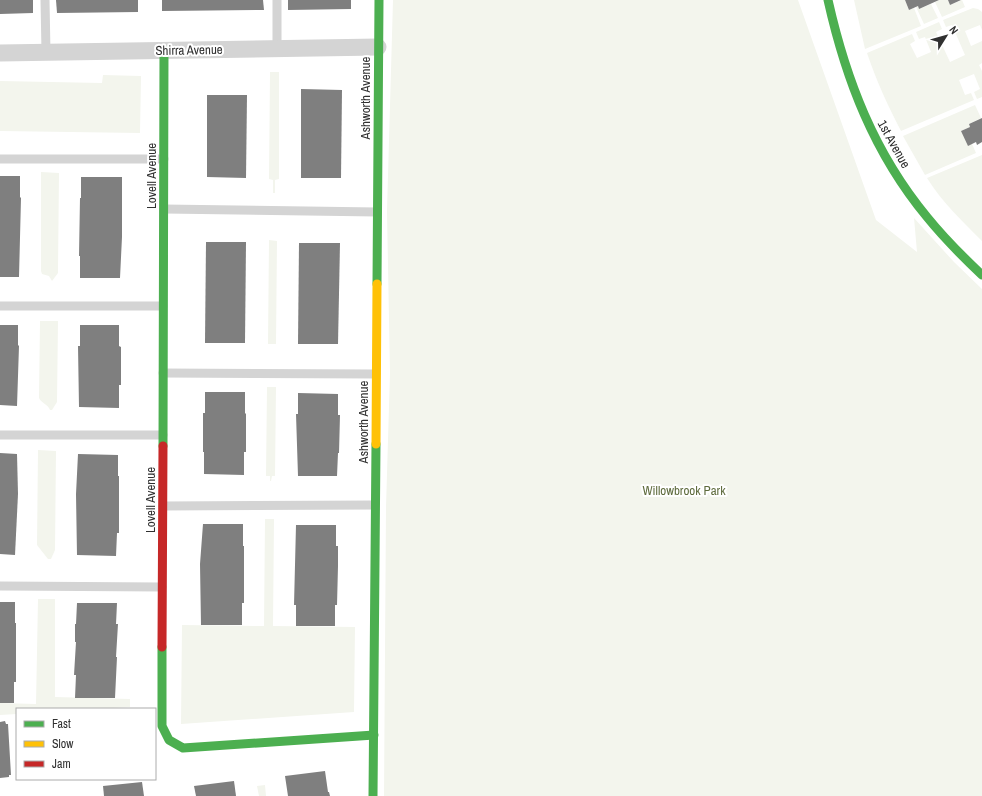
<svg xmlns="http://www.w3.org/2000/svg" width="982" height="796" viewBox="0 0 982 796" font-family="'Archivo Narrow',sans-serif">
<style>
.green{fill:#f3f5ed}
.building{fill:#7f7f7f}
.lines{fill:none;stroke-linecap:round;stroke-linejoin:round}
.lane{stroke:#d4d4d4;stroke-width:9}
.street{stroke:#d4d4d4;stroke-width:17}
.fast{stroke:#4caf50;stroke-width:9}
.slow{stroke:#ffc107;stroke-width:9}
.jam{stroke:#c62828;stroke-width:9}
.labels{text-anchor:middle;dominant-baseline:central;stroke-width:4;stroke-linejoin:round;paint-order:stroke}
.street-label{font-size:13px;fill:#303030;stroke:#fff}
.park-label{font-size:13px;fill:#5e6b3d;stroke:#fff}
</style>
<rect width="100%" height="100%" fill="#fff"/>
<g class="green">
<path d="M393,0H798L876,220L917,252L914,218L954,262L982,289V796H384L386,507L390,373L387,211Z"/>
<path d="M854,0H905L909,10L914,8L921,26L865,49Z"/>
<path d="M939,0H948L950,5L962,0L965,7L942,17L935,2Z"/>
<path d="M931,4L938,18L924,24L916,7L918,6L919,9Z"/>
<path d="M973,8L978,9L982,12V30L980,25L965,31L971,46L982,41V63L979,65L982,71V97L977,99L974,92L980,89L974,74L959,80L965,95L971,93L974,100L901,131C888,106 876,80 867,53L912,34L915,41L910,44L917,58L931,52L925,37L919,39L916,32L939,22L942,29L936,32L950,62L965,55L952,25L946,27L943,20Z"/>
<path d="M270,72H279V179L275,180V193H273V180L269,179Z"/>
<path d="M103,75L141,76L140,133L0,131V81L102,83Z"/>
<path d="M975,105L981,118L969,124L970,127L961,131L972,144L976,153L925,175L903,136Z"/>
<path d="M982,155V241C962,221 942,202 927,178Z"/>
<path d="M41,172L59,173L58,270V273L52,281L49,276L42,274L41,271Z"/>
<path d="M269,240L277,241L276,344H268Z"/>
<path d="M40,321H58L57,402L52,410H50C48,404 42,404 39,398Z"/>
<path d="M267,387H276L275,476H272L271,481H270V476H266Z"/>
<path d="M38,450L56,451L55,550L51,559H48L37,545Z"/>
<path d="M265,519H274L273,626L355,627L354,712L181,724L182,625L264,626Z"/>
<path d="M38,599H55V697L130,699V707L96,709H17V714L0,715V703L36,704Z"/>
<path d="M265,785L266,796H259L257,786Z"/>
</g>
<g class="building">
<path d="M0,0H33V13L0,14Z"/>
<path d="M56,0H138V12L57,13Z"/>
<path d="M162,0H263L264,10L162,11Z"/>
<path d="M288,0H351V9L288,10Z"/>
<path d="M905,0H939L919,9L918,6L909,10Z"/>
<path d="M948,0H961L950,5Z"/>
<path d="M301,89L342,90L341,178H301Z"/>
<path d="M207,95H247L246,178L207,177Z"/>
<path d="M982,118V142L977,145L976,142L968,146L961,131L970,127L969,124Z"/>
<path d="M0,176H20V197L21,198L19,277H0Z"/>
<path d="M81,177H122V237L120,278H80V256H79L80,198H81Z"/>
<path d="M206,242H246L245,343H205Z"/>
<path d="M299,243H340L338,344H298Z"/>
<path d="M0,325H18V345L19,346L17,406L0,405Z"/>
<path d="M80,325H119V346L121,347V385H119V408L79,407L78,346H80Z"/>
<path d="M205,392H245V413L246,414V452H244V475L204,474V452H203V413H205Z"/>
<path d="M298,393L338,394V415H340L339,453H338L337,476H298L296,414H298Z"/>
<path d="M0,453L17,454L18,494L15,555L0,554Z"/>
<path d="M78,454L118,455V476H119V533H117L116,556L77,555L76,494Z"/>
<path d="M203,524H243V546H244V603H242V625H201L200,564Z"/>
<path d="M296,525H336V546H338V566L337,605H335V626H296V605H294Z"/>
<path d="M0,602H15V623H16V682H14V703H0Z"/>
<path d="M77,603H117L116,624H118L116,657H117L115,698H75L76,675H74L76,642H75V624H76Z"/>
<path d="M5,721L6,724H8L11,775H9V777L0,778V722Z"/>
<path d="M325,771L328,792H329L330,796H288L285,776Z"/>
<path d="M234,781L236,796H196L194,786Z"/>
<path d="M142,782L144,796H104L103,786Z"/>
</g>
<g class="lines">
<g class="lane">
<path d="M45,0L46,52"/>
<path d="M277,0V49"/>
<path d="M0,159H164"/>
<path d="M164,209L377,212"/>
<path d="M0,306H163"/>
<path d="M163,373L376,374"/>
<path d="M0,435H163"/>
<path d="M163,506L375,505"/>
<path d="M0,586L162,587"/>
</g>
<path class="street" d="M0,53L378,47"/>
<g class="fast">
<path d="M828,0C846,80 874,153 927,217C944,238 963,257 982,275"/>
<path d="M377,284L379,0"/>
<path d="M163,446L164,50"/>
<path d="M162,647V726L169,740L183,748L374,735"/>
<path d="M373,796L376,444"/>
</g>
<path class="slow" d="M376,444L377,284"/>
<path class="jam" d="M162,647L163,446"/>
</g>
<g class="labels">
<g class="street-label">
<text transform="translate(189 50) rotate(-1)">Shirra Avenue</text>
<text transform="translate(365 98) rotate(-90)">Ashworth Avenue</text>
<text transform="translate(894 144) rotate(61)">1st Avenue</text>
<text transform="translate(151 176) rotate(-90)">Lovell Avenue</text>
<text transform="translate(363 422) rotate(-90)">Ashworth Avenue</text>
<text transform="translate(150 500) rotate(-90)">Lovell Avenue</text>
</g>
<g class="park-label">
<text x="684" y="490">Willowbrook Park</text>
</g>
</g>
<rect x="16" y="708" width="140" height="72" fill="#ffffff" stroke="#acacac"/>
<rect x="24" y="721" width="20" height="6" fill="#4caf50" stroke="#acacac"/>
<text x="52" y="728" font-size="12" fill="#303030">Fast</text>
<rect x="24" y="741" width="20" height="6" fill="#ffc107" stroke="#acacac"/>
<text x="52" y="748" font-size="12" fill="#303030">Slow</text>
<rect x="24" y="761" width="20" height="6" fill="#c62828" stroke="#acacac"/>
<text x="52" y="768" font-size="12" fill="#303030">Jam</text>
<g transform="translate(946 36) rotate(53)" stroke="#ffffff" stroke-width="3" paint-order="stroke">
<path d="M0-3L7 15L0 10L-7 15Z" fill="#303030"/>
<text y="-6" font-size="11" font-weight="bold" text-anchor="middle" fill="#303030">N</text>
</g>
</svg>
